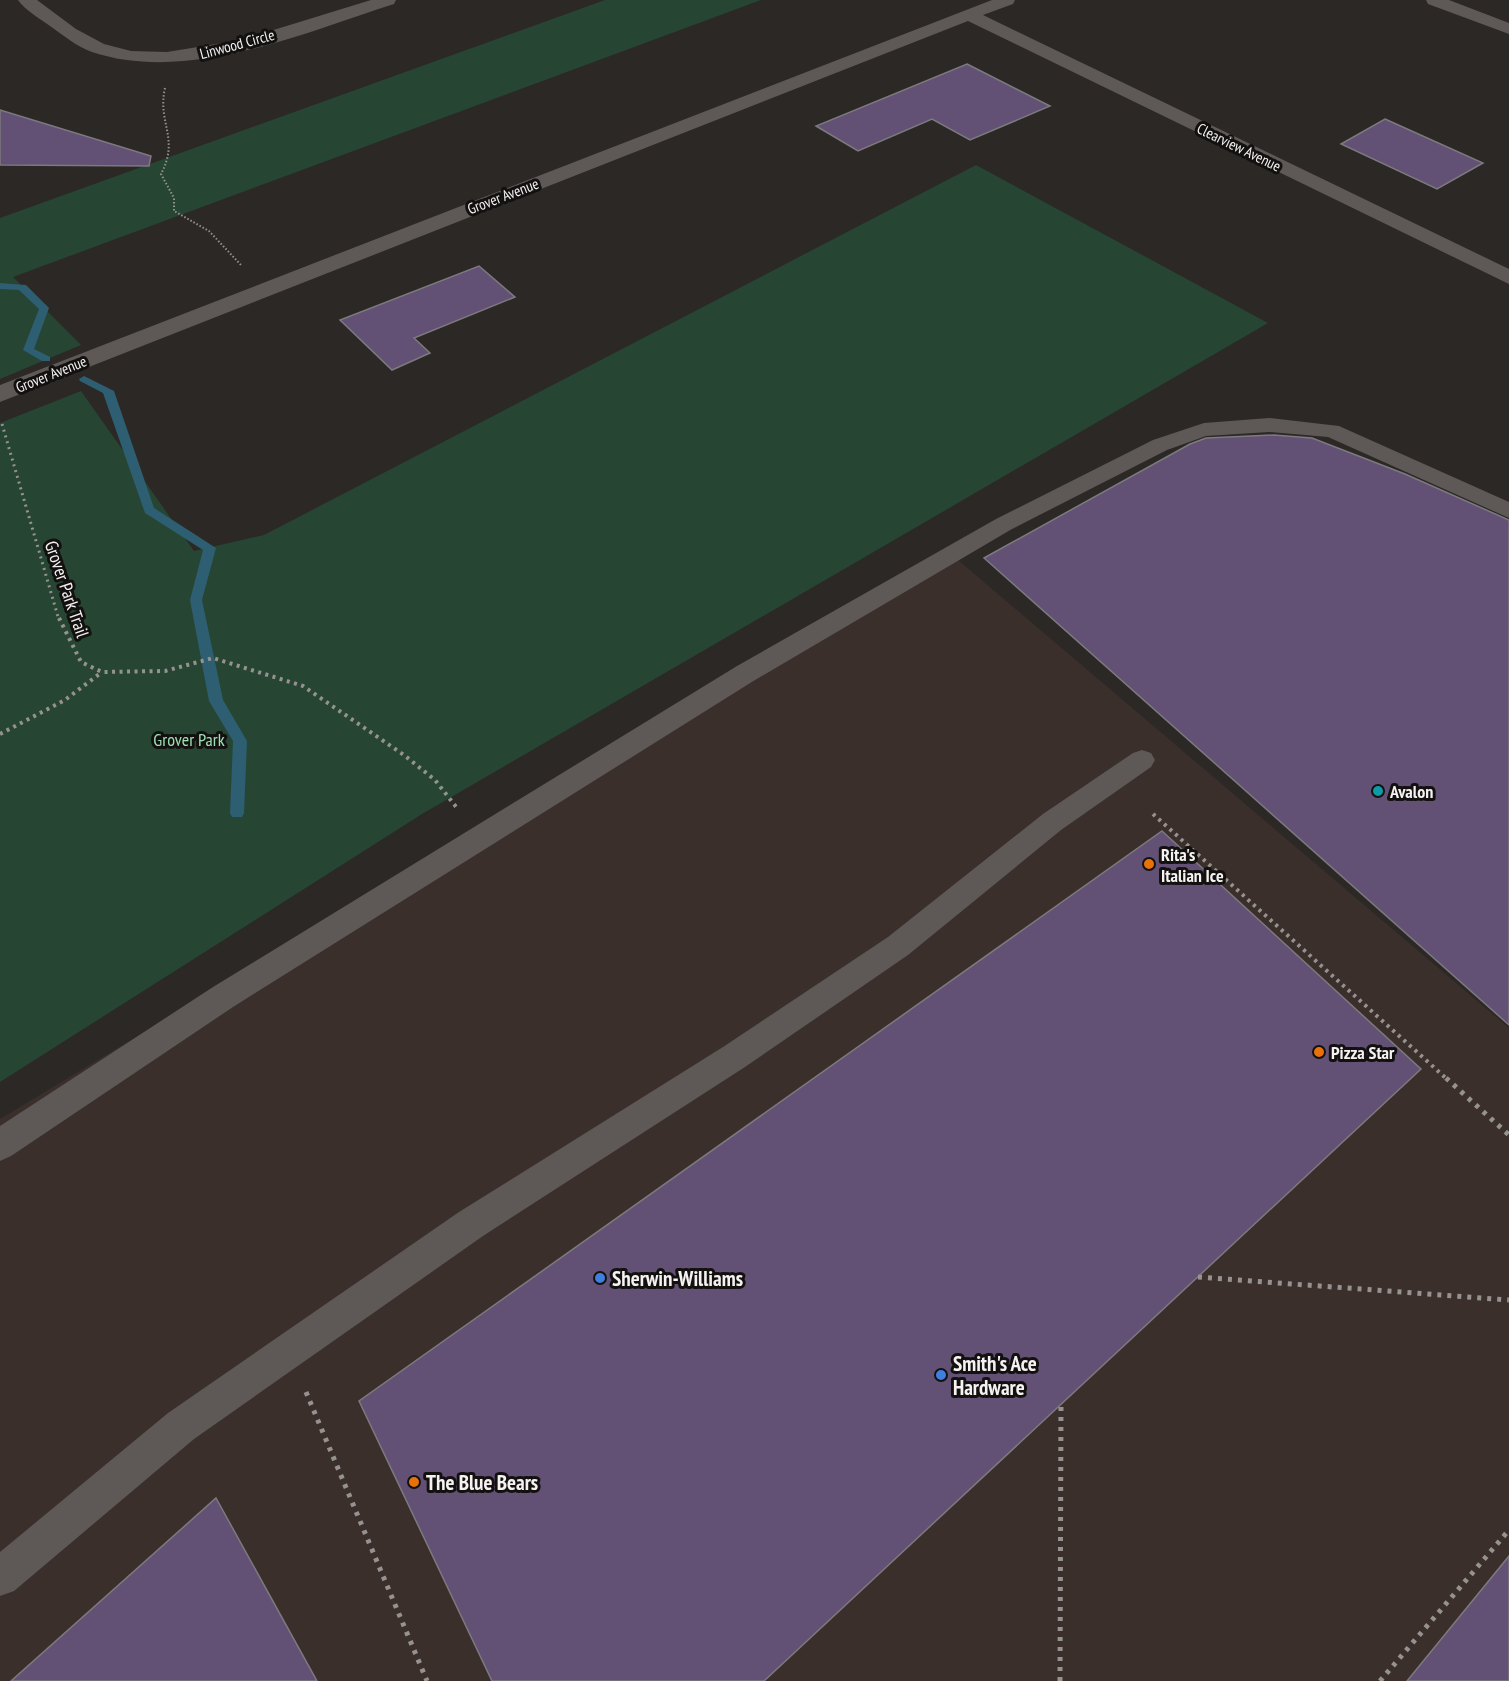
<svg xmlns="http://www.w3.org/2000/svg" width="1509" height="1681" viewBox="0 0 1509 1681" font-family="'PT Sans Narrow',sans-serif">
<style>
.built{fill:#3a2f2b}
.green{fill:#274533}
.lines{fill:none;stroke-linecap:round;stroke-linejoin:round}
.stream{fill:#2d5e72;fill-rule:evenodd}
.building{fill:#635175;stroke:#7c7a7e;stroke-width:1.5}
.path-far3{stroke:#969291;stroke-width:2;stroke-dasharray:1.5 2;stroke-linecap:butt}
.path-far2{stroke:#969291;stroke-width:3;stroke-dasharray:2 4;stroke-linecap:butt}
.path-far1{stroke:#969291;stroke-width:4;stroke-dasharray:3 4.5;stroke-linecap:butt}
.path{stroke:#969291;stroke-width:5;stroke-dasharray:4 6;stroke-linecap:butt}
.lane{fill:#5e5957;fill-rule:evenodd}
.street{fill:#5e5957;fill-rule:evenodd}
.culture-dot{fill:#0f9aa8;stroke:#131110;stroke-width:2}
.food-dot{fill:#e8710a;stroke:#131110;stroke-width:2}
.shop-dot{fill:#3f7fe0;stroke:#131110;stroke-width:2}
.labels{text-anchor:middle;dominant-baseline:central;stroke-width:6;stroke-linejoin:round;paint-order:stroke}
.far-street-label{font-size:15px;fill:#f5f2f1;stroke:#131110}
.street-label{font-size:18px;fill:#f5f2f1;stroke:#131110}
.park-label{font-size:18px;fill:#9ce0b5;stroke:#131110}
.poi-label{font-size:18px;font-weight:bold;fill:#f5f2f1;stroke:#131110;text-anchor:start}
.near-poi-label{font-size:21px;font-weight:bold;fill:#f5f2f1;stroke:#131110;text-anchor:start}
</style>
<rect width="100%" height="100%" fill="#2c2826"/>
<path class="built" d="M951,554L1509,1028V1681H0V1119L295,941Z"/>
<g class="green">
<path d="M605,0H761L13,277L81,345L0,379V218Z"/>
<path d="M976,165L1268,323L422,814L0,1082V423L81,391L194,551L264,535Z"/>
</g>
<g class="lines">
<g class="stream">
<path d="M0,283L26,285L49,308L34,349L50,357V361H42L23,350L39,309L19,290L0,289Z"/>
<path d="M84,376L114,391L154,508L216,548L202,600L223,700L247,741L244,813L242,817H232L230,813L233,741L209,701L190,600L203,550L145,513L103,393L80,381L79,379Z"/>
</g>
</g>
<g class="building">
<path d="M967,64L1050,106L970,140L932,119L858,151L816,126Z"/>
<path d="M0,110L151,156L149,166L0,165Z"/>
<path d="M1385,119L1483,163L1437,189L1341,144Z"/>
<path d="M479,266L515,297L414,338L430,353L392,370L340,320Z"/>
<path d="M1274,435L1312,438L1405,474L1509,520V1025L984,558L1190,444L1206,438Z"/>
<path d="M1162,831L1421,1069L764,1681H492L359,1401Z"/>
<path d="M216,1498L317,1681H11Z"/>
<path d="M1509,1556V1681H1407Z"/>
</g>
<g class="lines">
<path class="path-far3" d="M165,88C157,123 180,138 161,174L174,198V211L209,231L241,265"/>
<path class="path-far2" d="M2,424L59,620"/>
<g class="path-far1">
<path d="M59,618L81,662L102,672L165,671L213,658L303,686L404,755L435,780L457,808"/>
<path d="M0,734L65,700L102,672"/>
<path d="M1153,814L1448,1080"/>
</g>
<g class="path">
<path d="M1446,1078L1509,1135"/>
<path d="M1198,1277L1509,1300"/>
<path d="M306,1392L427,1681"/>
<path d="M1060,1681L1061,1404"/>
<path d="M1380,1681L1509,1530"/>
</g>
<g class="lane">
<path d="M1269,418L1339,426L1509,502V518L1328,437L1269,432L1206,436L1167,450L1012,529L755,680L233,1007L11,1156L0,1161V1126L213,987L737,666L996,519L1153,440L1204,423Z"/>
<path d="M1142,750L1151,753L1155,760L1151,767L1061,830L908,955L745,1067L483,1236L194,1439L14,1591L0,1596V1552L168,1413L459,1212L723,1047L888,937L1043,814L1133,753Z"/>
</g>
<g class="street">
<path d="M18,0H37L76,29L104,44L131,51L167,52L241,40L371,0H396L394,4C303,33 188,84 92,52C77,47 63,35 50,26C39,18 25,10 18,0Z"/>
<path d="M992,0H1015L1013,4L983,15L1509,269V284L968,21L0,402V385Z"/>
<path d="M1426,0H1449L1509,23V34L1428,4Z"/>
</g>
</g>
<circle class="culture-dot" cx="1378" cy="791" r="6"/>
<g class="food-dot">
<circle cx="1149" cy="864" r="6"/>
<circle cx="1319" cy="1052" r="6"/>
<circle cx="414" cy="1482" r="6"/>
</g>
<g class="shop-dot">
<circle cx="600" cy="1278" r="6"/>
<circle cx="941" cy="1375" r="6"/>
</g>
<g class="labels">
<g class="far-street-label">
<text transform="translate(237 44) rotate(-15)">Linwood Circle</text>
<text transform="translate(1239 147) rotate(26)">Clearview Avenue</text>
<text transform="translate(503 196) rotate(-21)">Grover Avenue</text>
<text transform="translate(51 374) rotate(-22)">Grover Avenue</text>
</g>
<g class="street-label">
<text transform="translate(67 589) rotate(71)">Grover Park Trail</text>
</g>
<g class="park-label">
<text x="189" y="739">Grover Park</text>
</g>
<g class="poi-label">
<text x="1390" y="791">Avalon</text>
<text x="1161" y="854">Rita's<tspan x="1161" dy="21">Italian Ice</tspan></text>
<text x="1331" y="1052">Pizza Star</text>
</g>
<g class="near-poi-label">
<text x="612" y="1278">Sherwin-Williams</text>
<text x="953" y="1363">Smith's Ace<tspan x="953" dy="24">Hardware</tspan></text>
<text x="426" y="1482">The Blue Bears</text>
</g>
</g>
</svg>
